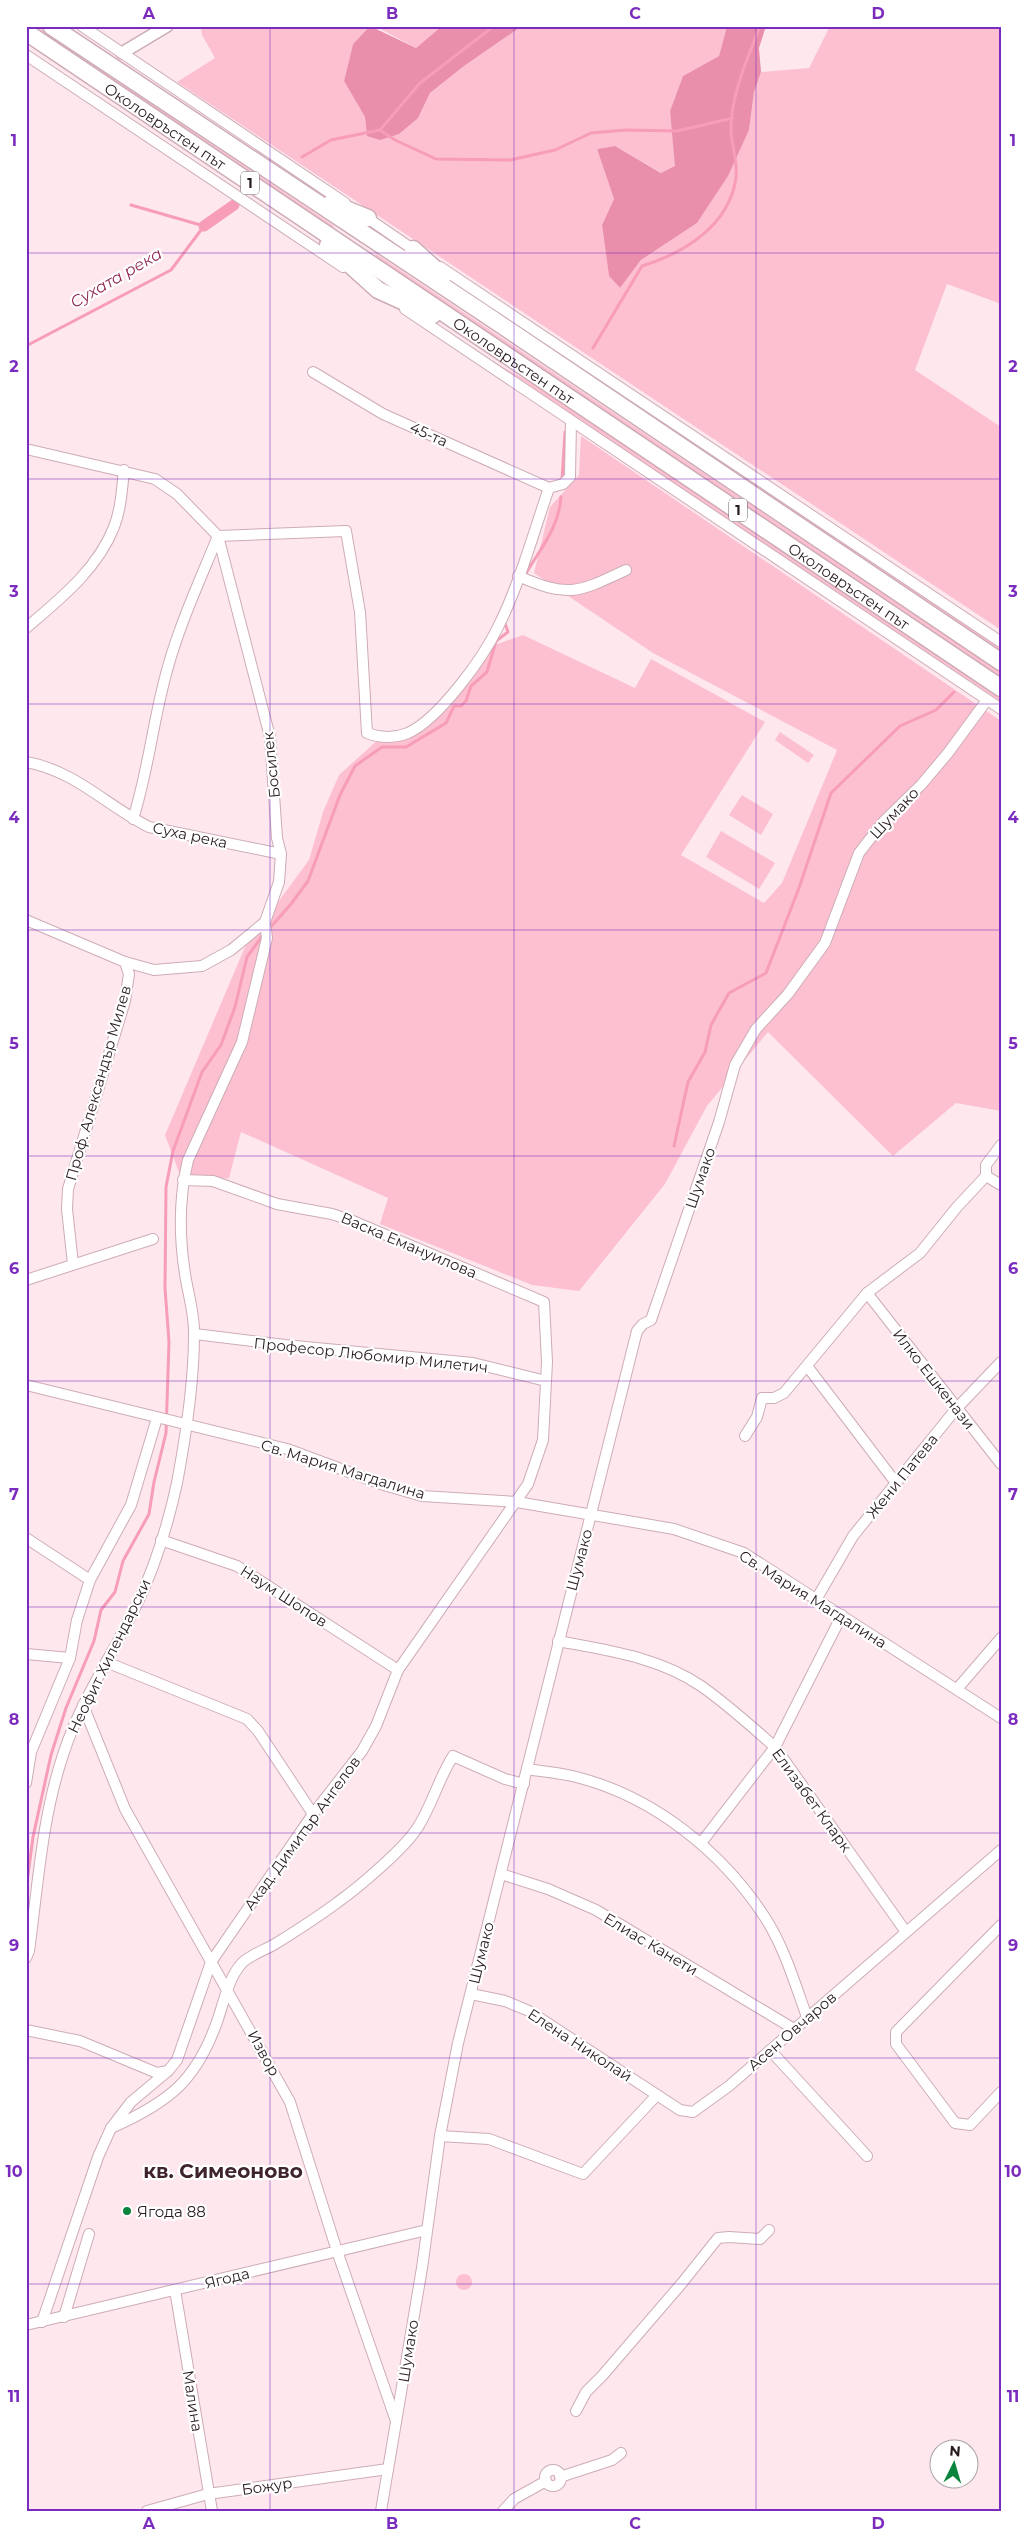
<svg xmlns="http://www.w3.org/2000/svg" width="1027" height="2537" viewBox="0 0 1027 2537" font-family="Montserrat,sans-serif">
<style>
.green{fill:#fcc0d1}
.forest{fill:#e98fab}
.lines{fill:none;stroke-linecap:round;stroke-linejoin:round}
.stream{stroke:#f79db8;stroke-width:3}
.canal{stroke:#f79db8;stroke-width:11}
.minor-casing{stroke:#ceacb5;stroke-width:12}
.tertiary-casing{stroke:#ceacb5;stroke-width:14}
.trunk-casing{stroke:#ceacb5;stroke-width:19}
.minor{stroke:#fff;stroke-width:10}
.tertiary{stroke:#fff;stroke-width:11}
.trunk{stroke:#fff;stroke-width:16}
.grid{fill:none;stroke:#7b2cbf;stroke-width:1;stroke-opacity:0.55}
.poi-dot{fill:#0b843d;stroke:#fff;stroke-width:2}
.labels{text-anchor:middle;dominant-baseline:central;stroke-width:4.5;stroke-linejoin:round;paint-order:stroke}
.shield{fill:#fff;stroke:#696063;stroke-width:1}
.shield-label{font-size:14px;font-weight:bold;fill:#291c20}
.street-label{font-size:15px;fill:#291c20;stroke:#fff}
.poi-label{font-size:15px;fill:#291c20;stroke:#fff;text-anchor:start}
.water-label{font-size:16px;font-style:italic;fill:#8f2852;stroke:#fff}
.district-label{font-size:20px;font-weight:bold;fill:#3f242c;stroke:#fff}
.neatline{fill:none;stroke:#7b2cbf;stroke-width:2}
.grid-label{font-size:16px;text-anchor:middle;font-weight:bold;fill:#7b2cbf}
</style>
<rect width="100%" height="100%" fill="#fee8ee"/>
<g class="green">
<path d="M31,26H36L334,226L332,228Z"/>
<path d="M201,26H370L353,44L344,81L365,117L367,136L418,118L430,93L464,66L522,26H727L719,56L683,76L670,111L676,166L662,173L615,146L597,149L614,199L602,225L609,276L620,288L641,260L697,223L727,176L749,130L754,92L761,72L809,68L830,26H1001V304L947,284L915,370L1001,427V630L177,82L215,58L202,35Z"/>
<path d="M375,26H442L416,48Z"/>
<path d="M376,254L1001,672V677L374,257Z"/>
<path d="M513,321L1001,647V652L551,349Z"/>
<path d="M487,358L535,385L1001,698V702Z"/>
<path d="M581,436L1001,721V1111L956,1103L893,1156L768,1032L707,1106L665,1184L579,1291L532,1285L380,1224L388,1198L241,1132L229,1178L183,1183L165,1135L245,947L309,860L323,812L339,775L380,738L408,733L436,712L486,648L523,635L635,688L651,659L765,722L681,855L764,903L782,883L837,750L653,653L534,573L550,507L579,475Z"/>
<path d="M780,732L814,755L808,763L775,740Z"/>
<path d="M742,795L773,814L761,835L729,815Z"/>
<path d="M721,831L775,863L759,889L706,857Z"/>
<circle cx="464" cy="2282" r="8"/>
</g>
<g class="forest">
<path d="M370,26L416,48L442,26H522L464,66L430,93L418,118L399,134L380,140L367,136L365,117L344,81L353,44Z"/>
<path d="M727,26H766L759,48L761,72L754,92L749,130L728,176L697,223L641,260L620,288L609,276L602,225L614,199L597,149L615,146L661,173L675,166L670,111L683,76L719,56Z"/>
</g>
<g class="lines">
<g class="stream">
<path d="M380,130L395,140L436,159L510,160L555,150L591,133L625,130L677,131L733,118"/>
<path d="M302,157L331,140L380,130L420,83L494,26"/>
<path d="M26,346L171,270L204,226L131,205"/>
<path d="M593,348L642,266C684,253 729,226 736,178C738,162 731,144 731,128C731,95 748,57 760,26"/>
<path d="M562,480L565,432"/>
<path d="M525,575C540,549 559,528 561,497"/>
<path d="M269,929L291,904L308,881L340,795L355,766L382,747H406L446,723L454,706H461L466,701L471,686L487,672L496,641L508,632L504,621"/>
<path d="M674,1146L688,1082L705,1052L711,1025L729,993L766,973L799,888L831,793L900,726L936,710L954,692"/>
<path d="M26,1890L33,1837L51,1755L66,1708L94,1641L101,1610L115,1592L123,1561L149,1514L154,1482L166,1433L169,1342L165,1288L166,1187L173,1151L202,1072L221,1045L235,1007L247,957L263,935"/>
</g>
<path class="canal" d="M204,226L234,205"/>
<defs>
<g id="minor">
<path d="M82,26L345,203"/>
<path d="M26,55L343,267"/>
<path d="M363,215L417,252"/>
<path d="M440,267L1001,642"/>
<path d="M405,309L1001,709"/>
<path d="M313,372L383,414L549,488"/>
<path d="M26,449L155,479L177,494L218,536L270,737L277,838L281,854L279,882L265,922L231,950L202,966L154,970L125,962L26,920"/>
<path d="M549,488L563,484L570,477L571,421"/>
<path d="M518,576C569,598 577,593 626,570"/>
<path d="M26,628C60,599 97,570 114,527C121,509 122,489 124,470"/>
<path d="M26,762C74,770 107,806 149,827L281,854"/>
<path d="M133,819C147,775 152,730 163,686C175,634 198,585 218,536L346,531L360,612L367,733C380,738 395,738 408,733C439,719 483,658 498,627C520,583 533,534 549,488"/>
<path d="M986,1176L1001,1185"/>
<path d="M73,1264L67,1209L68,1189L125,1001L129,974L125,962"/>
<path d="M26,1280L153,1239"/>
<path d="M867,1293L1001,1464"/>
<path d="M195,1334L285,1345L473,1363L546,1381"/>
<path d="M807,1366L896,1483"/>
<path d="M26,1385L287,1449L384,1485L422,1496L517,1502L674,1529L744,1553L1001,1718"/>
<path d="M745,1436L757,1417L762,1398H774L784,1393L867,1293L920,1253L957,1207L986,1176V1165L1001,1145"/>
<path d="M26,1538L90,1580"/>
<path d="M161,1540L237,1566L398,1670"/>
<path d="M817,1598L853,1536L956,1409L1001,1362"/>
<path d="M558,1641C606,1650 659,1657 701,1686C727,1704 751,1726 775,1747L906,1932"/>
<path d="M26,1654L70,1658"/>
<path d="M106,1662L247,1719L258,1731L313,1814"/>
<path d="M957,1689L1001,1638"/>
<path d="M83,1705L125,1809L290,2102L337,2251L396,2421"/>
<path d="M527,1769C545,1772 563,1773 580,1778C655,1798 722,1852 764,1916C784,1946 795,1984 807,2017"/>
<path d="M26,1783L31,1752L70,1658L77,1620L90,1580L131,1505L157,1418"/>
<path d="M701,1843L775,1747L842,1615"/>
<path d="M501,1874L548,1889L596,1910L794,2029"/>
<path d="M1001,1925L896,2032V2044L955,2123L970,2125L1001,2092"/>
<path d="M26,1958L29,1951C38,1885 42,1816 64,1752C81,1700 113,1654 137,1604C155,1567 168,1524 177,1483C186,1435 194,1384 194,1335C195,1315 188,1294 185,1274C179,1236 179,1197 188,1160L242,1042L267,938L265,922"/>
<path d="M471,1994L505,2001L529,2011L680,2110L693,2112L729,2086L1001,1850"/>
<path d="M26,2030L80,2041L157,2073L168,2071"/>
<path d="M770,2050L867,2156"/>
<path d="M111,2128C170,2102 197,2080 218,2019C224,2001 229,1977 242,1963C250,1955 265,1950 275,1944C296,1931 318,1917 338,1902C359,1887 405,1848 418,1827C432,1805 439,1778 453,1756L505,1779L524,1784"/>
<path d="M440,2136L489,2139L583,2174L657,2095"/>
<path d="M175,2290L212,2511"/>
<path d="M64,2317L89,2234"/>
<path d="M42,2322L98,2157L111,2128L131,2102L168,2071L177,2060L211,1962L313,1814L362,1751L376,1726L398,1670L528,1484L543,1440L547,1362L544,1302L353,1221L332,1214L277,1204L213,1181L183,1180"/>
<path d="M26,2325L427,2230"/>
<path d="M576,2411L586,2392L602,2376L682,2283L718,2238L729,2237L760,2239L769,2230"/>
<circle cx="553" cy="2478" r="8"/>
<path d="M560,2477L612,2460L621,2453"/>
<path d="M147,2511L208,2494L388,2469"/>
<path d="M381,2511L422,2268L440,2136L458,2043L637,1331L643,1324L651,1320L719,1122L735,1065L756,1029L788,994L825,943L859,853L884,821L921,785L948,753L987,700"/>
<path d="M503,2511L514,2499L546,2481"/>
</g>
<path id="tertiary" d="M122,53L167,26"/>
<g id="trunk">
<path d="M51,26L485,314L1001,662"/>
<path id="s1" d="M26,32L1001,688"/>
<path d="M331,203L368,218"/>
<path d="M328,245L378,290L433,315"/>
<path d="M413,249L443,276"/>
</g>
</defs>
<use href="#minor" class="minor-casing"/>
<use href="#tertiary" class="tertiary-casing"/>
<use href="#trunk" class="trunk-casing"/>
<use href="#minor" class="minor"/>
<use href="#tertiary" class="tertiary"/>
<use href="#trunk" class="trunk"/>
</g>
<path class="grid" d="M270,26V2511M514,26V2511M756,26V2511M26,253H1001M26,479H1001M26,704H1001M26,930H1001M26,1156H1001M26,1381H1001M26,1607H1001M26,1833H1001M26,2058H1001M26,2284H1001"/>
<circle class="poi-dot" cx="127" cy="2211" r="5"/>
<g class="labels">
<g class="shield">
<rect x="241" y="171.5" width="18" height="23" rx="4"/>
<rect x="729" y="498.5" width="18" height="23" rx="4"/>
</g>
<g class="shield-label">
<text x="250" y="183">1</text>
<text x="738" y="510">1</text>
</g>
<g class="street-label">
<text stroke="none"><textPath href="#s1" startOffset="168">Околовръстен път</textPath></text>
<text stroke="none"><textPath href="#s1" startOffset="588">Околовръстен път</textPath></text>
<text transform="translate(429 434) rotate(24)">45-та</text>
<text stroke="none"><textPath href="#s1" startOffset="992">Околовръстен път</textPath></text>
<text transform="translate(271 765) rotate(-96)">Босилек</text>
<text transform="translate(894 813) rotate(-47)">Шумако</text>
<text transform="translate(190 835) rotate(12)">Суха река</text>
<text transform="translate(98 1083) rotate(-74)">Проф. Александър Милев</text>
<text transform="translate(700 1178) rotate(-71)">Шумако</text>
<text transform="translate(409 1245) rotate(23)">Васка Емануилова</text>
<text transform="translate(371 1355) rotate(6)">Професор Любомир Милетич</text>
<text transform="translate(934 1379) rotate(52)">Илко Ешкенази</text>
<text transform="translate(343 1469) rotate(17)">Св. Мария Магдалина</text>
<text transform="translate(902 1476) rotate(-51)">Жени Патева</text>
<text transform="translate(579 1560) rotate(-75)">Шумако</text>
<text transform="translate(284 1596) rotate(33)">Наум Шопов</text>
<text transform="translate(813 1599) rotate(32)">Св. Мария Магдалина</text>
<text transform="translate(109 1656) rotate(-64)">Неофит Хилендарски</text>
<text transform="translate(812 1800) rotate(54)">Елизабет Кларк</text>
<text transform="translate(302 1833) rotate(-54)">Акад. Димитър Ангелов</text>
<text transform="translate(651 1944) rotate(31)">Елиас Канети</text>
<text transform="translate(481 1953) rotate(-76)">Шумако</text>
<text transform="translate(792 2031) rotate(-41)">Асен Овчаров</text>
<text transform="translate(580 2045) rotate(33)">Елена Николай</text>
<text transform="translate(264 2053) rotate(61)">Извор</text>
<text transform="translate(227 2278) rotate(-14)">Ягода</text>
<text transform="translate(408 2351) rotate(-81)">Шумако</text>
<text transform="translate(193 2401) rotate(81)">Малина</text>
<text transform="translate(267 2486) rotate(-8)">Божур</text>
</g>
<g class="poi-label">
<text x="137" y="2211">Ягода 88</text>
</g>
<g class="water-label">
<text transform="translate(116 278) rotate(-30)">Сухата река</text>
</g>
<g class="district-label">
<text x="223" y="2171">кв. Симеоново</text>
</g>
</g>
<rect width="1027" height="2537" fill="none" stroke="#ffffff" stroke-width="55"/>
<g transform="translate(954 2464) rotate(5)"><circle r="24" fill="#ffffff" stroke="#a9a4a6"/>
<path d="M0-4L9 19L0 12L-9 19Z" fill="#0b843d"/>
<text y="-8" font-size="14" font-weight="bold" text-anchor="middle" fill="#291c20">N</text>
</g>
<rect x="28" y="28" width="972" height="2482" class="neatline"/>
<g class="grid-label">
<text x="149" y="19">A</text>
<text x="392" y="19">B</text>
<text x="635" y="19">C</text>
<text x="878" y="19">D</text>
<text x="14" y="146">1</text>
<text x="1013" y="146">1</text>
<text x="14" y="372">2</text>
<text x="1013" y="372">2</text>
<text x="14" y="597">3</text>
<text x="1013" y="597">3</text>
<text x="14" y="823">4</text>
<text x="1013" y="823">4</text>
<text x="14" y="1049">5</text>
<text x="1013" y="1049">5</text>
<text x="14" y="1274">6</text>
<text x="1013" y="1274">6</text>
<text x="14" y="1500">7</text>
<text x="1013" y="1500">7</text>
<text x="14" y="1725">8</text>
<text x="1013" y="1725">8</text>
<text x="14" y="1951">9</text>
<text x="1013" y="1951">9</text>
<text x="14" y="2177">10</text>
<text x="1013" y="2177">10</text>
<text x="14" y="2402">11</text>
<text x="1013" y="2402">11</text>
<text x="149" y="2529">A</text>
<text x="392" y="2529">B</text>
<text x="635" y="2529">C</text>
<text x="878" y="2529">D</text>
</g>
</svg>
